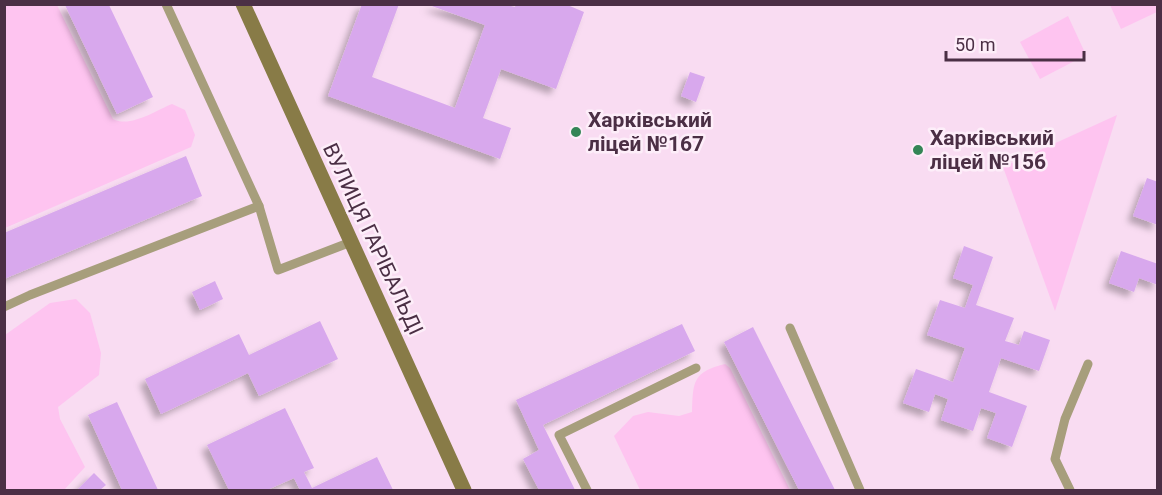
<svg xmlns="http://www.w3.org/2000/svg" width="1162" height="495" viewBox="0 0 1162 495" font-family="Roboto,sans-serif">
<style>
.green{fill:#fec4f0}
.building{fill:#d8a8ed;filter:url(#shadow)}
.lines{fill:none;stroke-linecap:round;stroke-linejoin:round}
.lane{stroke:#a79e7c;stroke-width:9}
.secondary{stroke:#887b47;stroke-width:15}
.poi-dot{fill:#348556;stroke:#fdeef9;stroke-width:2}
.labels{text-anchor:middle;dominant-baseline:central;stroke-width:5;stroke-linejoin:round;paint-order:stroke}
.poi-label{font-size:21px;font-weight:bold;fill:#4b2f45;stroke:#fdeef9;text-anchor:start}
.street-label{font-size:21px;fill:#4b2f45;stroke:#fdeef9}
</style>
<defs>
<filter id="shadow"><feDropShadow dx="-5.5" dy="5.5" stdDeviation="3" flood-color="#0004"/></filter>
</defs>
<rect width="100%" height="100%" fill="#f9dcf2"/>
<g class="green">
<path d="M5,4L57,5L113,119C130,128 155,111 172,104L185,110L195,135L191,147L5,228Z"/>
<path d="M1110,5H1157V12L1121,29Z"/>
<path d="M1068,16L1086,55L1040,79L1020,42Z"/>
<path d="M1117,115L1055,311L1003,167Z"/>
<path d="M76,299L90,313L101,353L99,375L58,407L60,419L85,467L64,490H5V335L50,303Z"/>
<path d="M725,364L730,368L790,490H640L614,436L633,416L648,412L679,416L692,412C693,381 693,372 725,364Z"/>
</g>
<g class="building">
<path d="M362,4H399L372,77L455,108L485,25L429,5H507L515,7L516,4H565L584,12L556,89L501,69L483,118L511,128L500,159L328,96Z"/>
<path d="M65,5H109L153,97L117,114Z"/>
<path d="M690,72L705,77L696,102L681,96Z"/>
<path d="M186,156L202,196L4,279V233Z"/>
<path d="M1147,178L1158,182V225L1133,216Z"/>
<path d="M964,246L993,257L976,305L1014,318L1005,341L1019,345L1024,331L1050,340L1039,371L1001,358L989,392L1027,406L1012,447L987,438L996,413L981,408L973,431L941,420L948,399L935,394L929,412L903,403L916,369L953,382L965,348L927,335L940,300L965,308L973,285L953,278Z"/>
<path d="M1121,251L1158,264V285L1139,278L1134,292L1109,283Z"/>
<path d="M215,281L223,299L200,310L192,292Z"/>
<path d="M320,321L338,359L259,396L248,373L161,414L145,379L239,334L249,355Z"/>
<path d="M682,324L695,351L543,425L575,490H539L523,459L539,450L516,400Z"/>
<path d="M753,327L765,351L835,490H799L724,342Z"/>
<path d="M117,402L158,490H122L88,415Z"/>
<path d="M285,408L314,468L304,472L312,488L377,457L393,490H300L294,478L267,490H229L207,445Z"/>
<path d="M94,473L106,485L100,490H77Z"/>
</g>
<g class="lines">
<g class="lane">
<path d="M166,4L259,206"/>
<path d="M4,307L30,295L259,206L278,270L351,242"/>
<path d="M790,328L860,490"/>
<path d="M587,490L559,435L696,368"/>
<path d="M1070,490L1055,459L1065,419L1088,364"/>
</g>
<path class="secondary" d="M243,4L464,490"/>
</g>
<g class="poi-dot">
<circle cx="576" cy="132" r="6"/>
<circle cx="918" cy="150" r="6"/>
</g>
<g class="labels">
<g class="poi-label">
<text x="588" y="120">Харківський<tspan x="588" dy="24">ліцей №167</tspan></text>
<text x="930" y="138">Харківський<tspan x="930" dy="24">ліцей №156</tspan></text>
</g>
<g class="street-label">
<text transform="translate(373 239) rotate(65)">ВУЛИЦЯ ГАРІБАЛЬДІ</text>
</g>
</g>
<rect width="1162" height="495" fill="none" stroke="#4b2f45" stroke-width="12"/>
<path d="M946 51v9h138v-9" fill="none" stroke="#4b2f45" stroke-width="3"/>
<text x="955" y="51" font-size="18" fill="#4b2f45" stroke="#fdeef9" stroke-width="4.5" paint-order="stroke">50 m</text>
</svg>
